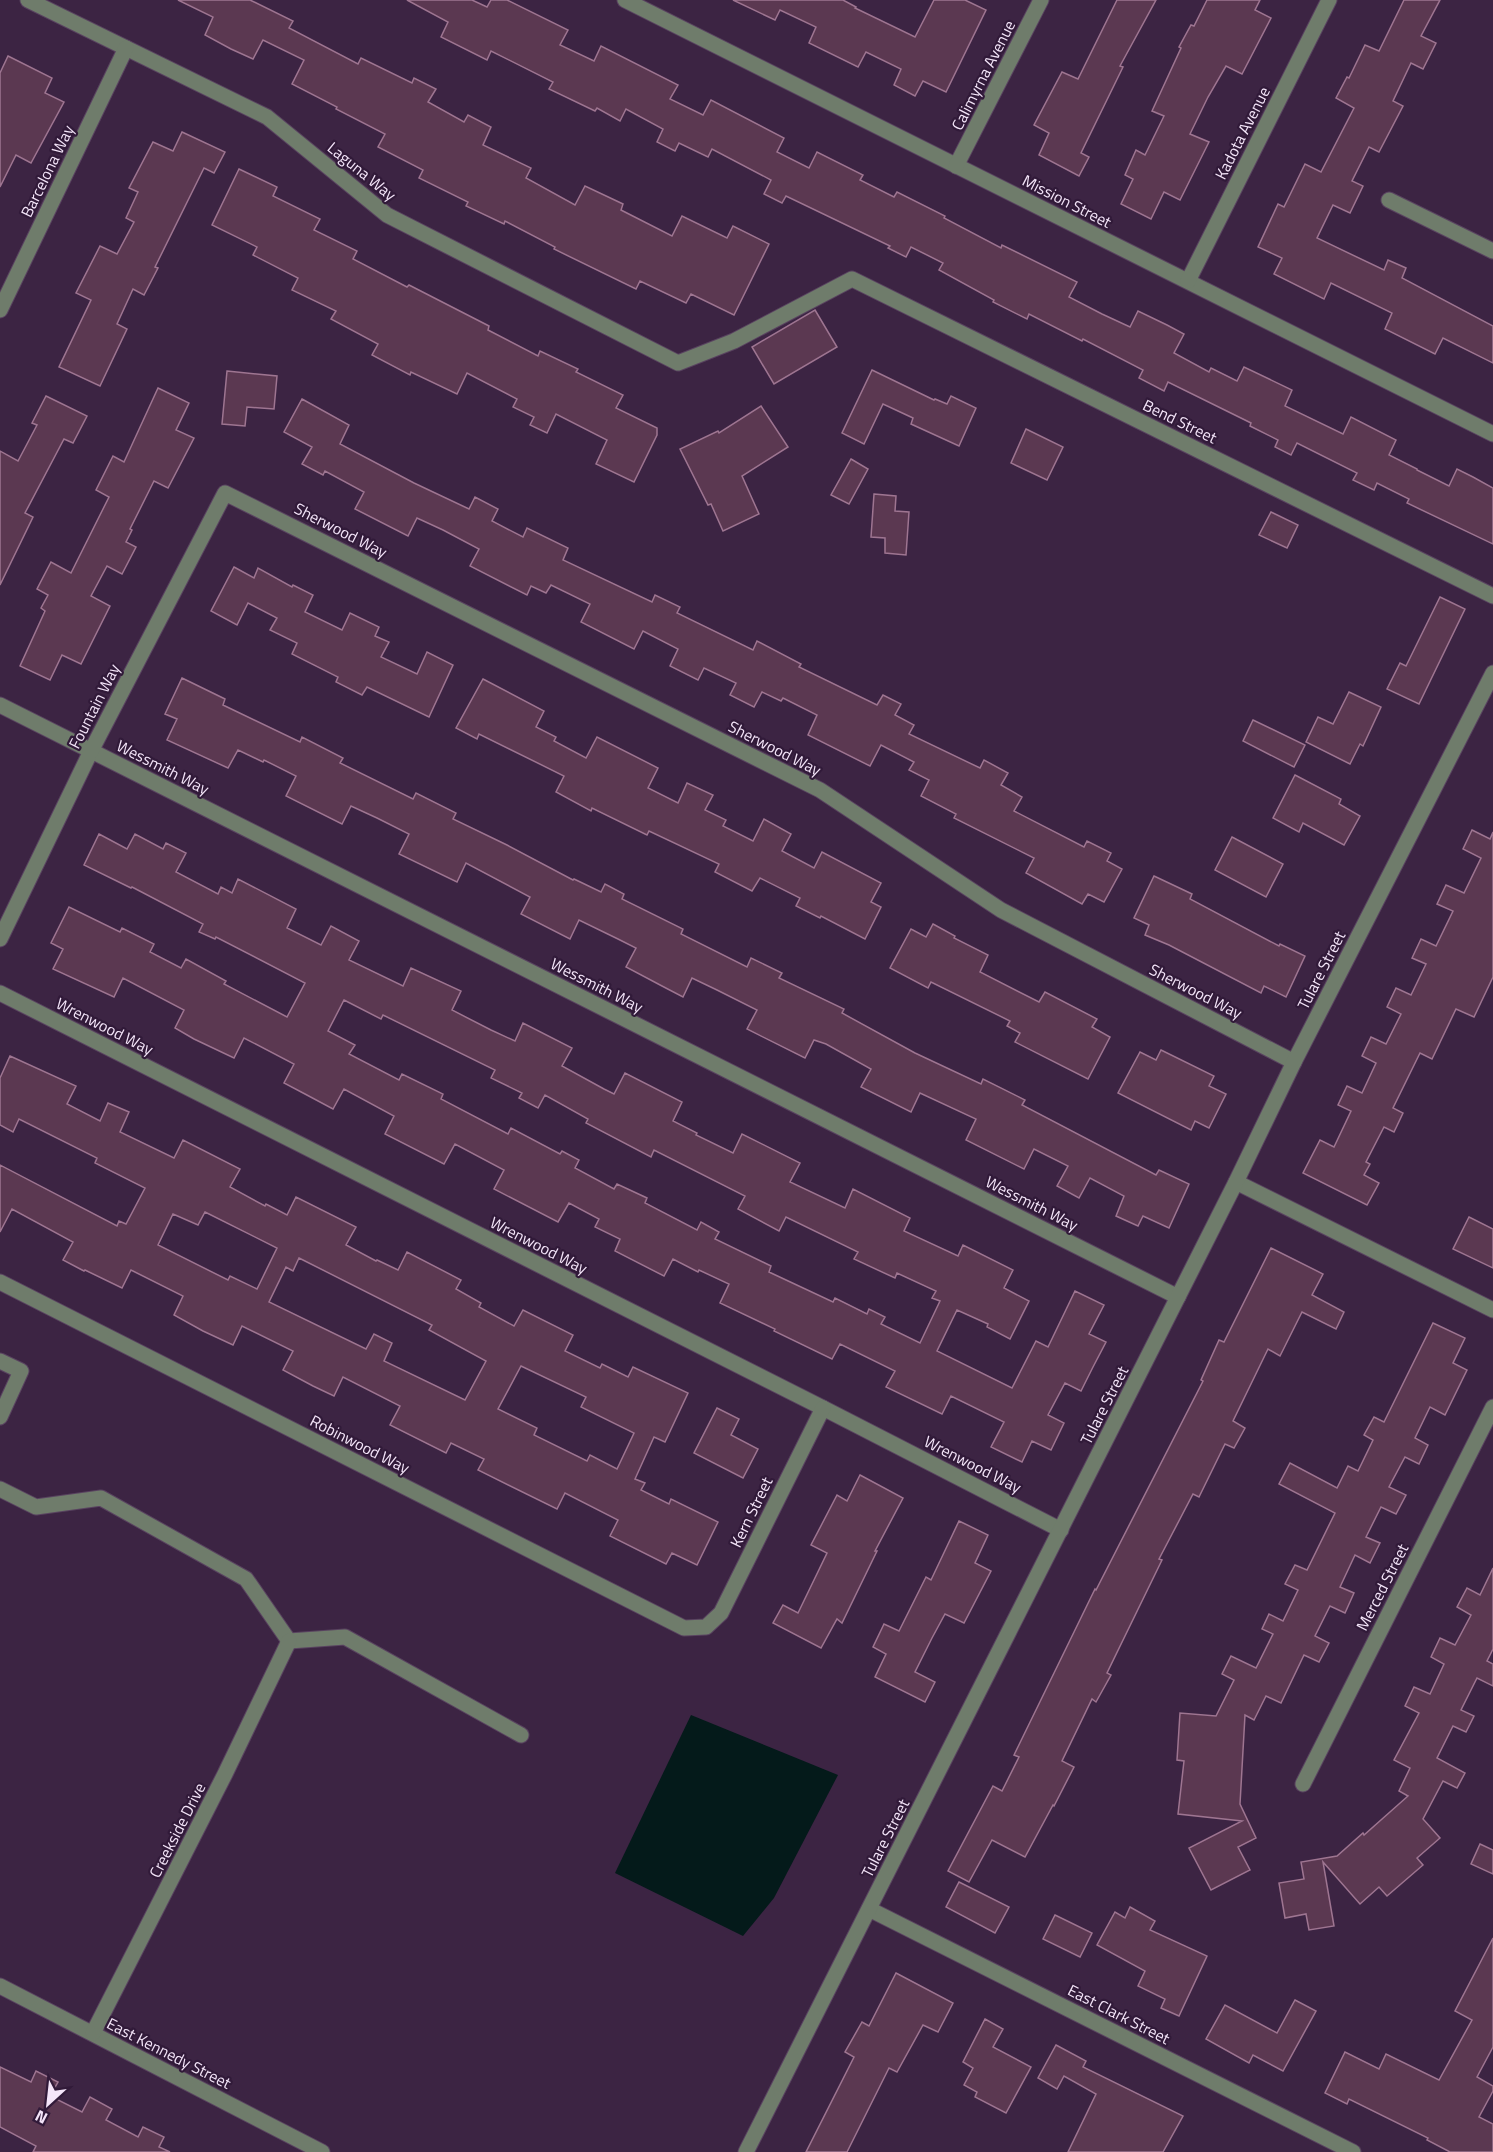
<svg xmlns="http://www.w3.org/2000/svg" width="1493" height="2152" viewBox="0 0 1493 2152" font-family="'Titillium Web',sans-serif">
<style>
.water{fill:#041a1a}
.building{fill:#5b3851;stroke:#9e7591;stroke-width:1.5;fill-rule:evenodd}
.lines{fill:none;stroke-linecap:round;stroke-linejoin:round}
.minor-casing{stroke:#594360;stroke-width:17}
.minor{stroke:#6f7c6b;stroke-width:15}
.labels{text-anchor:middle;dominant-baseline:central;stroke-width:4.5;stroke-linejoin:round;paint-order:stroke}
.street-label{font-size:16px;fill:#f4e5f9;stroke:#311a39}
</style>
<rect width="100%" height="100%" fill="#3c2443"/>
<path class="water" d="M691,1715L838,1775L774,1898L743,1936L615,1873Z"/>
<g class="building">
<path d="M178,0H250L293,21L289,28L358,64L361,58L412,83L414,78L436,89L428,102L464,122L468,115L491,127L483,145L531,168L526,178L575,205L585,186L623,204L621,210L672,236L682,216L727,238L733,226L769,244L734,315L691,294L686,303L640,281L636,289L554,249L555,247L505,221L504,224L466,206L468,202L419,178L423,170L378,147L385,134L336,109L337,107L292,84L304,60L263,40L253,59L231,49L205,35L213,17Z"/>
<path d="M407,0H472L487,7L491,0H507L568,30L560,45L594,61L601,46L678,85L670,99L703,115L711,100L784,138L777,152L809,168L817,152L863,175L860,180L894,197L897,192L945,216L944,218L1001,248L1002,245L1077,282L1069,297L1102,314L1130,327L1138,311L1167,325L1184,334L1174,353L1209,372L1211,368L1237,381L1244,367L1292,390L1285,406L1343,434L1351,417L1396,440L1389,455L1417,469V470L1449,486L1457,469L1473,477L1493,488V544L1407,503L1409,499L1377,483L1374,490L1353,480L1357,473L1297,443L1291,455L1275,447L1278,440L1250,426L1251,423L1168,382L1164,391L1139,378L1143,370L1083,339L1082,341L1029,314L1027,319L993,302L994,300L939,270L943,263L911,247L906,257L888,248L890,246L786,196L782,203L764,194L771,180L712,149L708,157L679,143L675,151L657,142L663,129L626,109L620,121L597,108L595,111L549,89L553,82L491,51L487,60L441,37L448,22Z"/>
<path d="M733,0H843L856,7L855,8L915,37L934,0H965L986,10L946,92L923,81L915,96L894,85L901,69L866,52L858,67L809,43L816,27L780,10L775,20Z"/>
<path d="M1117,0H1156L1120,66L1123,67L1081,153L1089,157L1079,176L1039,155L1049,133L1034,125L1062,72L1078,79Z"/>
<path d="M1207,0H1260L1255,10L1271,18L1242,74L1226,66L1208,97L1190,134L1209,142L1180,200L1164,192L1151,219L1121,204L1133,179L1125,175L1136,150L1145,155L1164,116L1152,111L1181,48L1179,47L1191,25L1194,26Z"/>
<path d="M1404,0H1440L1421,36L1436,43L1423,69L1411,63L1393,101L1403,106L1379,152L1369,147L1352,181L1363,186L1350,213L1333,205L1317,238L1384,270L1388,260L1406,268L1402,278L1493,326V363L1443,338L1435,354L1385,329L1392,313L1331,283L1324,299L1274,274L1282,258L1258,247L1278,204L1284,207L1305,164L1321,172L1354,108L1336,98L1347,77L1349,78L1365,45L1379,51Z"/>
<path d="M8,56L52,78L45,93L64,102L31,163L16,155L0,187V73Z"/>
<path d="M182,132L225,152L214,173L204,168L155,267L158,268L144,295L133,289L117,324L127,329L100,386L59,367L91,300L76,293L100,246L117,254L134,222L126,218L138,192L129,188L153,142L173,151Z"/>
<path d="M239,169L277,187L273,196L320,219L314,230L357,251L353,259L407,287L409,285L489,326L488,330L538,356L540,351L578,369L576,372L623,395L616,408L657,428V435L634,482L596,464L607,440L556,414L547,433L530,425L534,417L513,407L517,399L467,373L457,394L411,372L410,375L372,355L378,344L331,319L336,311L292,290L298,278L253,255L257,247L212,225Z"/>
<path d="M815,310L837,347L774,384L752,347Z"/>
<path d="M872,370L934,400L935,399L947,404L951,396L976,408L959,446L911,424L913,418L883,404L864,444L842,433Z"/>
<path d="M227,371L277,376L274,409L247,407L245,426L222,424Z"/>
<path d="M158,388L189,403L176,430L194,438L168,488L154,481L130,529L132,530L126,542L136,547L122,574L107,566L91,596L110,606L81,664L62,655L50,680L20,666L45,611L41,608L48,595L37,589L51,562L71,573L109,497L96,490L113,456L124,462Z"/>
<path d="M46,396L87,416L73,443L64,439L25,513L33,517L0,585V451L18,461L37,425L32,423Z"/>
<path d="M302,399L349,425L340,444L414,483L469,509L475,497L498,509L492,521L523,537L527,528L568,548L563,560L652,602L655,595L680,607L677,613L753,650L757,641L801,664L799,667L877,705L883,695L901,704L895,715L914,725L909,734L980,768L984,760L1008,773L1001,785L1022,797L1014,811L1084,847L1087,841L1111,853L1107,861L1122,869L1104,902L1088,894L1082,904L1026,873L1034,858L954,818L956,814L921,796L929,780L909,770L914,762L881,745L870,766L808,735L817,715L783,698L781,701L762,692L754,707L730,695L736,683L704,668L698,680L670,666L678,649L643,631L634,649L581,622L590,604L551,585L546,593L531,586L527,595L470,566L479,549L443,530L417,518L408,536L355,509L364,492L325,471L323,475L302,464L312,447L284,432Z"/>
<path d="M761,406L788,447L742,476L759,514L723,531L711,504L708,505L680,449L718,431L719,433Z"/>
<path d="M1026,429L1063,447L1047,480L1011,463Z"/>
<path d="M851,459L868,469L849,504L831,495Z"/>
<path d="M874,494L896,496L895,511L909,512L906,555L885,553V538L871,537Z"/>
<path d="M1271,512L1298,525L1287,548L1259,535Z"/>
<path d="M234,567L254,578L258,568L292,587L293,585L313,595L305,612L342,630L350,613L379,627L375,636L389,642L381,657L417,674L427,652L453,665L429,717L367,687L362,695L336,682L338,677L292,654L297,643L270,630L277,618L248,603L237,625L211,611Z"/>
<path d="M1440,597L1465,609L1419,704L1387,689L1400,663L1406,666Z"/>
<path d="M182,678L225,699L223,705L300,742L302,737L343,758L340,763L413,799L416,793L456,813L453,819L507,845L573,880L574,879L601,892L605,884L624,894L622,899L683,929L681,934L747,967L751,958L782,973L779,978L844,1009L842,1013L915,1053L981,1084L983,1079L1025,1100L1022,1105L1156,1175L1159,1170L1189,1184L1169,1228L1143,1216L1138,1226L1116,1216L1124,1196L1090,1178L1079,1198L1057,1186L1068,1166L1034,1149L1024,1169L966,1140L976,1119L920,1093L911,1112L861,1087L871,1069L826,1044L814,1040L805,1058L747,1029L757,1010L717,990L692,978L683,997L662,986L626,967L636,948L618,939L579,920L570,939L521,914L530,897L466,863L457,882L399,854L409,834L377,818L351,806L342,824L286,796L296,776L264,760L263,762L238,750L228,768L167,740L177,719L165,714Z"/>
<path d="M483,679L544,711L536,727L556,737L554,741L586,758L597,737L658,768L648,788L678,803L687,783L713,795L705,810L726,820L723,826L753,841L764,819L791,834L782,851L814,868L822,852L881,883L871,902L881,907L865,939L821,916L820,918L796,906L800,898L760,878L752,891L715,872L719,864L649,831L647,835L592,808L591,811L556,792L564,776L479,734L477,739L456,728Z"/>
<path d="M1349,692L1381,707L1363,746L1360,744L1350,764L1306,742L1318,717L1333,724Z"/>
<path d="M1253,720L1305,745L1294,767L1243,741Z"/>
<path d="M1295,775L1341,799L1339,804L1360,816L1344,845L1303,823L1299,832L1273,818Z"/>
<path d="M1472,830L1490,839L1493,832V977L1474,1017L1456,1009L1432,1059L1420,1053L1393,1108L1403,1113L1394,1132L1384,1127L1366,1162L1370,1164L1364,1175L1379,1183L1367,1205L1303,1173L1320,1140L1334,1147L1351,1111L1338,1105L1347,1086L1362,1093L1376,1063L1362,1056L1371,1037L1386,1044L1401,1014L1387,1007L1396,988L1411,995L1426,964L1412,958L1421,939L1436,946L1453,911L1437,904L1446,885L1464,893L1481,858L1463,849Z"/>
<path d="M99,834L127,849L135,834L163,849L166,843L186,853L176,872L218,894L221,887L232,893L238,879L296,909L287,928L321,945L331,926L359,941L349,960L403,986L411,968L461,991L452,1010L491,1030L515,1041L523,1023L572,1048L562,1066L604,1089L614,1094L625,1073L682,1102L673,1121L697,1133L696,1135L733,1153L742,1134L800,1163L790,1182L845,1208L853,1189L910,1218L904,1231L958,1256L963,1245L1013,1270L1004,1288L1029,1301L1010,1339L987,1327L988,1324L957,1310L937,1351L1012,1388L1036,1341L1048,1347L1075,1291L1104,1305L1089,1334L1106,1342L1093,1367L1081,1391L1065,1383L1048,1415L1064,1423L1051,1450L1032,1441L1022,1462L991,1447L1004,1422L951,1396L942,1414L886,1387L895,1371L840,1344L832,1359L774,1331L775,1329L720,1303L729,1284L699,1270L698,1272L673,1259L664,1276L615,1251L620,1239L595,1227L599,1219L569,1203L558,1222L494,1189L504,1170L455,1144L444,1164L385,1134L394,1116L344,1089L333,1109L305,1094L284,1083L294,1064L244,1038L234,1058L194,1039L175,1028L184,1010L123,978L114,997L53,969L63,949L51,943L69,907L120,932L122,928L154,944L150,952L181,968L186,959L226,981L224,984L287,1017L305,983L216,937L215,939L199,932L203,924L132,887L131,888L84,865ZM344,1000L381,1019L383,1015L495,1070L491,1078L522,1093L519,1098L538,1108L545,1095L588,1119L586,1123L651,1157L654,1150L745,1196L738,1209L779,1231L786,1217L858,1252L854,1259L895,1278L897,1273L936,1291L932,1298L940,1301L920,1343L881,1324L885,1317L869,1309L867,1314L835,1298L833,1302L769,1272L771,1266L715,1239L719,1232L701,1222L697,1230L645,1203L647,1198L617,1184L614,1189L575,1168L579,1160L562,1151L560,1154L511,1128L508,1134L441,1099L443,1094L402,1074L399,1080L349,1054L355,1045L328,1031Z"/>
<path d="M1232,837L1283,864L1266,897L1215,870Z"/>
<path d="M1154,876L1192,894L1190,899L1279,946L1280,944L1305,956L1286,997L1264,986L1261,993L1169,945L1145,935L1149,925L1134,918Z"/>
<path d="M933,924L955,936L954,938L988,955L980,972L1039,1002L1045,992L1097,1019L1092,1027L1110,1037L1088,1079L1015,1042L1020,1033L1007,1026L1010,1021L931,982L928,988L890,968L911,929L926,937Z"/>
<path d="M1161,1050L1214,1076L1209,1086L1226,1094L1209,1128L1195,1121L1191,1130L1118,1093L1140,1052L1156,1060Z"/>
<path d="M10,1056L76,1086L67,1104L100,1121L108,1103L129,1112L120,1132L174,1158L183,1140L240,1169L230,1187L265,1206L266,1204L287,1215L296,1197L356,1227L346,1245L376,1261L377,1260L398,1270L407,1252L461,1280L456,1289L481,1303L479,1307L514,1326L523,1310L573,1335L565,1351L600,1368L602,1364L628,1377L633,1367L688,1393L665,1442L654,1437L635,1479L645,1483L641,1490L669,1504L671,1499L718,1522L697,1565L672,1553L666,1564L610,1536L618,1520L565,1493L557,1509L478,1470L484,1459L451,1443L446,1453L390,1425L400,1406L343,1377L334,1396L313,1386L283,1370L293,1351L242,1326L233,1345L203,1331L174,1315L183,1296L131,1270L122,1288L85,1270L84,1271L63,1260L73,1242L12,1209L0,1232V1165L117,1226L119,1221L126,1224L145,1188L95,1163L97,1158L19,1119L13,1132L0,1125V1078ZM205,1212L277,1248L257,1289L230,1276L228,1280L158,1245L173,1214L198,1225ZM299,1258L432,1325L429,1330L486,1361L465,1400L384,1361L392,1343L374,1334L366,1349L269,1302L286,1267L293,1271ZM521,1366L586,1397L581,1407L634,1433L617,1469L590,1455L587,1461L534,1435L537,1428L498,1409Z"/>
<path d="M1469,1217L1493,1229V1268L1453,1249Z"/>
<path d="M1271,1248L1323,1274L1312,1295L1344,1312L1336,1329L1302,1312L1280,1356L1268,1349L1233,1421L1245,1428L1234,1448L1225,1444L1199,1497L1193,1494L1159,1559L1162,1560L1107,1673L1111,1675L1096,1702L1092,1699L1062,1761L1074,1767L1054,1806L1053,1805L1025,1857L992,1840L969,1882L948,1871L993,1786L1002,1791L1019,1757L1014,1755L1095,1589L1096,1590L1203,1381L1201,1380L1219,1340L1224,1342Z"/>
<path d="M1433,1323L1465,1338L1453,1363L1467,1370L1445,1415L1430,1407L1415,1438L1428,1445L1419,1464L1405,1457L1389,1487L1406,1495L1396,1514L1381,1507L1366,1537L1380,1543L1370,1563L1355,1555L1340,1587L1354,1593L1345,1613L1330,1606L1315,1636L1329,1643L1319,1662L1304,1655L1281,1703L1266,1696L1254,1720L1245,1715L1240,1804L1256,1838L1238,1847L1250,1870L1211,1890L1189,1848L1242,1821L1178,1814L1184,1761L1177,1760L1180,1713L1216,1716L1234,1680L1222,1674L1231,1656L1256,1668L1273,1634L1262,1629L1269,1614L1283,1621L1298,1590L1285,1584L1295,1565L1307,1570L1335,1513L1279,1484L1290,1463L1337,1488L1348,1466L1358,1471L1373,1440L1364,1435L1374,1417L1384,1422Z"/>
<path d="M717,1408L739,1419L731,1435L758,1449L743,1478L694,1453Z"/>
<path d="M860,1475L903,1498L875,1551H877L842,1623L837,1619L821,1648L773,1623L783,1605L798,1613L827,1553L811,1545L837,1495L847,1501Z"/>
<path d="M959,1521L988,1535L975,1563L991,1571L964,1623L945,1614L932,1638L915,1672L935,1682L925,1702L875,1677L886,1654L873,1647L884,1624L899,1631L926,1577L931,1580Z"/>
<path d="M1493,1568V1649L1487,1661L1493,1664V1686L1477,1678L1461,1710L1474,1716L1466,1732L1453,1726L1437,1758L1465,1773L1457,1788L1443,1781L1423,1819L1440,1838L1417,1858L1423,1865L1387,1896L1379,1887L1360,1904L1323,1862L1334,1926L1309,1930L1306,1914L1285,1918L1279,1883L1304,1879L1301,1862L1337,1856L1363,1833L1364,1835L1408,1796L1399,1791L1410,1768L1394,1760L1419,1713L1405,1706L1414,1687L1430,1694L1444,1664L1431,1657L1440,1638L1455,1645L1471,1615L1457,1607L1467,1588L1480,1595Z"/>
<path d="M1480,1844L1493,1850V1874L1471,1864Z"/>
<path d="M959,1882L1009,1907L995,1933L946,1907Z"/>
<path d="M1130,1907L1155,1921L1150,1930L1207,1956L1179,2016L1161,2008L1165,1999L1138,1986L1145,1971L1097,1945L1115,1912L1125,1918Z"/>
<path d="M1055,1915L1092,1933L1080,1957L1043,1939Z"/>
<path d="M1493,1938V2047L1477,2077L1493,2086V2091L1479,2117L1493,2124V2152H1450L1427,2140L1428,2138L1349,2099L1347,2104L1325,2093L1345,2052L1379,2069L1386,2054L1439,2080L1472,2020L1455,2011Z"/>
<path d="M896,1973L953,2003L938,2032L923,2025L897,2072L889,2068L847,2152H806L854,2057L845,2052L862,2022L869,2026Z"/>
<path d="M1295,2000L1316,2011L1283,2071L1253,2055L1249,2063L1206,2039L1225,2005L1277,2033Z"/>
<path d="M985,2019L1003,2029L993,2047L1031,2067L1006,2113L975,2097L977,2092L964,2085L973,2068L963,2062Z"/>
<path d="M1056,2045L1086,2061L1083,2067L1183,2116L1163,2152H1068L1096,2094L1064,2076L1057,2089L1038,2078Z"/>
<path d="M0,2067L31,2082L36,2071L58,2082L50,2096L82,2112L90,2097L112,2109L106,2120L138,2137L143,2127L164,2137L159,2147L170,2152H33L36,2146L0,2127Z"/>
</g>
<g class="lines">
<defs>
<g id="minor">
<path d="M28,0L267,117L387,215L678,363L734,341L852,279L1493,596"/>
<path d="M625,0L1493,434"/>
<path d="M956,166L1041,0"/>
<path d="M1389,200L1493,251"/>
<path d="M1188,281L1329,0"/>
<path d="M0,310L126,48"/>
<path d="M0,705L1178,1297"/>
<path d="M0,939L91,751L225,493L820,790L1001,910L1294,1062"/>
<path d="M0,993L823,1408L1061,1530"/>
<path d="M1236,1182L1493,1310"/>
<path d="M0,1282L684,1628L706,1627L721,1613L823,1408"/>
<path d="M0,1361L21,1371L0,1417"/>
<path d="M0,1489L36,1507L101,1498L246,1579L289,1641L345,1637L521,1735"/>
<path d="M1303,1784L1493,1407"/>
<path d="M869,1909L1353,2152"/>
<path d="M0,1986L322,2152"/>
<path d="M93,2033L225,1774L289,1641"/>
<path d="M746,2152L1236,1182L1294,1062L1493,673"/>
</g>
</defs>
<use href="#minor" class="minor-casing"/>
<use href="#minor" class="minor"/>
</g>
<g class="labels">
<g class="street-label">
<text transform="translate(983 75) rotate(-63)">Calimyrna Avenue</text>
<text transform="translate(1242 133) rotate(-63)">Kadota Avenue</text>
<text transform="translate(47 171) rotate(-64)">Barcelona Way</text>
<text transform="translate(362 171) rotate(39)">Laguna Way</text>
<text transform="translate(1067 201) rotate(27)">Mission Street</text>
<text transform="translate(1180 421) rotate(26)">Bend Street</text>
<text transform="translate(341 530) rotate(27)">Sherwood Way</text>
<text transform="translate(94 706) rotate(-63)">Fountain Way</text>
<text transform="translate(775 748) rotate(27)">Sherwood Way</text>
<text transform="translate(163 767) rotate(27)">Wessmith Way</text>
<text transform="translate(1321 970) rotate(-63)">Tulare Street</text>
<text transform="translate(597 985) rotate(27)">Wessmith Way</text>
<text transform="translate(1196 991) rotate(27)">Sherwood Way</text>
<text transform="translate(105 1026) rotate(27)">Wrenwood Way</text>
<text transform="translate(1032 1203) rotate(27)">Wessmith Way</text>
<text transform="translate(539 1245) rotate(27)">Wrenwood Way</text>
<text transform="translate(1104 1405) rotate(-63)">Tulare Street</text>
<text transform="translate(360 1444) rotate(27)">Robinwood Way</text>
<text transform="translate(973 1464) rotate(27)">Wrenwood Way</text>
<text transform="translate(751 1512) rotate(-64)">Kern Street</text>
<text transform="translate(1382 1587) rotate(-63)">Merced Street</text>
<text transform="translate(177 1830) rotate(-63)">Creekside Drive</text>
<text transform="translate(885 1838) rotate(-63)">Tulare Street</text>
<text transform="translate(1119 2014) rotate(27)">East Clark Street</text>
<text transform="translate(169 2053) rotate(27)">East Kennedy Street</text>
</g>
</g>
<g transform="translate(48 2104) rotate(207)" stroke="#311a39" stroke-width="4.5" paint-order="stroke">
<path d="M0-4.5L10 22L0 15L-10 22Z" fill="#f4e5f9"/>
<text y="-9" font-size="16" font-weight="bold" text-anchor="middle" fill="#f4e5f9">N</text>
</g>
</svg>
